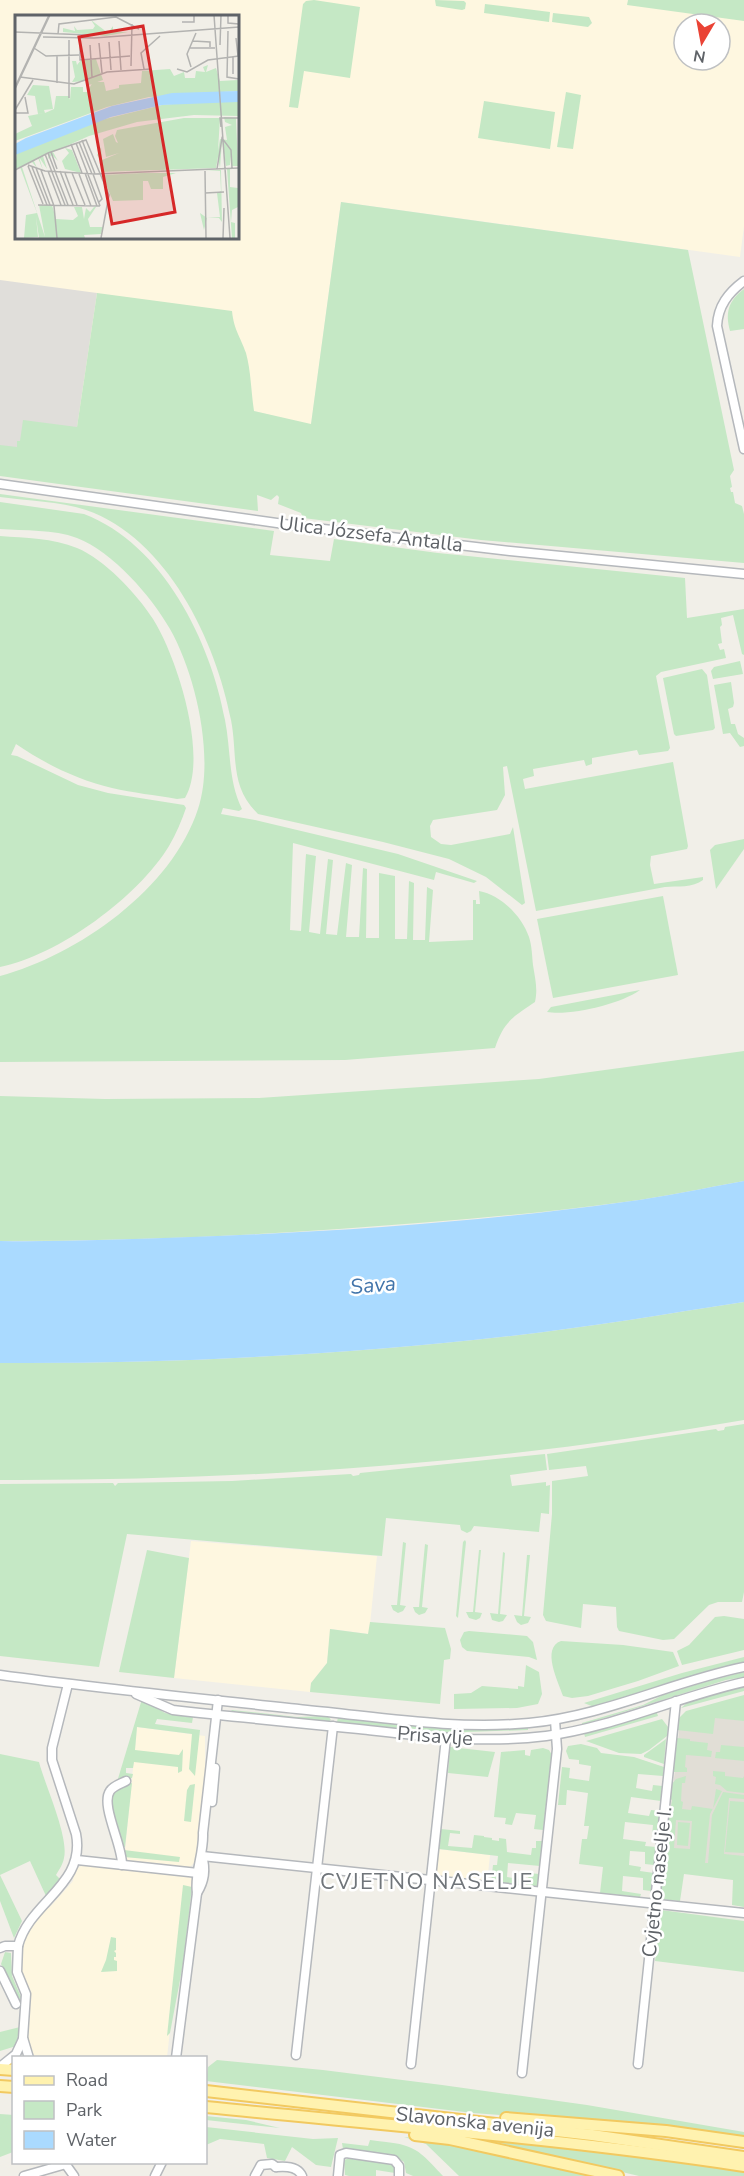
<svg xmlns="http://www.w3.org/2000/svg" width="744" height="2176" viewBox="0 0 744 2176" font-family="'Nunito Sans',sans-serif">
<style>
.commercial{fill:#fef7e0;fill-rule:evenodd}
.industrial{fill:#e0deda}
.education{fill:#e1ded6}
.green{fill:#c5e8c5;fill-rule:evenodd}
.water{fill:#aadaff}
.lines{fill:none;stroke-linecap:round;stroke-linejoin:round}
.minor-casing{stroke:#b5b8bc;stroke-width:11}
.major-casing{stroke:#f2c960;stroke-width:14}
.minor{stroke:#fff;stroke-width:8}
.major{stroke:#fff2af;stroke-width:10}
.labels{text-anchor:middle;dominant-baseline:central;stroke-width:5;stroke-linejoin:round;paint-order:stroke}
.street-label{font-size:20px;fill:#5f6368;stroke:#fff}
.water-label{font-size:21px;font-style:italic;fill:#4174aa;stroke:#fff}
.quarter-label{font-size:22px;letter-spacing:1.5px;fill:#70757a;stroke:#fff}
.inset-road{fill:none;stroke:#b3b3b1;stroke-width:1.5}
.view{fill:#d62828;fill-opacity:0.15;stroke:#d62828;stroke-width:3}
.inset-edge{fill:none;stroke:#5f6368;stroke-width:3}
</style>
<rect width="100%" height="100%" fill="#f1efe8"/>
<g class="commercial">
<path d="M0,0H744V226L740,257L341,202L311,425L254,411L260,474L256,498L257,508L0,474ZM16,16H237V237H16ZM684,24H720V60H684Z"/>
<path d="M191,1541L377,1556L369,1634L331,1629L327,1663L311,1683L310,1692L174,1678Z"/>
<path d="M137,1727L205,1736V1773L195,1862L190,1867L124,1861Z"/>
<path d="M437,1849L490,1855L487,1884L436,1877Z"/>
<path d="M84,1865L178,1874L188,1875L192,1879L183,1964L172,2013L167,2057L32,2056L26,2037L30,1996L21,1975L20,1964L23,1940L43,1911L50,1907L73,1881L74,1874L77,1868Z"/>
</g>
<path class="industrial" d="M0,280L97,293L77,427L0,474Z"/>
<path class="education" d="M744,1703V1872L665,1863L680,1722Z"/>
<g class="green">
<path d="M314,0L360,7L350,78L304,71L298,108L289,107L303,4L306,1Z"/>
<path d="M435,0L464,1L466,3L465,9L462,10L436,6Z"/>
<path d="M628,0H744V21L627,5Z"/>
<path d="M485,4L550,12L549,22L484,13Z"/>
<path d="M553,13L589,17L592,23L588,27L552,22Z"/>
<path d="M566,92L581,95L573,149L557,147Z"/>
<path d="M484,101L555,112L550,149L478,138Z"/>
<path d="M341,202L688,250L734,470L730,476L732,487L730,488L731,492H733L735,503L742,506L744,514V563L481,540L303,518L301,513L278,504L279,497L277,495L271,500L257,495L258,511L0,476V445L17,447V441H20L23,420L77,427L97,293L232,311C234,330 240,336 246,353C251,371 251,392 254,411L311,424Z"/>
<path d="M744,289V329L730,331C725,313 728,301 744,289Z"/>
<path d="M0,494L274,531L270,555L330,561L334,539L438,553L685,578L687,618L744,609V655L742,654L733,615L721,618L722,625L720,627L722,643L718,644L720,650L724,649L726,658L661,672L656,676L670,748L668,751L639,755L637,750L592,758V764L586,766L584,760L533,769L534,776L523,779L525,789L673,762L688,846L687,849L651,856L650,865L654,884L703,877V880C693,888 677,886 665,887L536,911L507,766L503,767L505,795L497,810L433,820L430,826L431,837L441,844L451,845L510,834L513,827L525,903L522,905L486,877L449,859L383,842L258,814C229,786 238,756 231,720C216,641 167,538 86,510C59,501 28,501 0,497Z"/>
<path d="M0,502L84,514C163,544 211,642 225,720C231,750 228,781 242,809L239,811L223,808L221,814L255,820L398,854L477,881L474,883L436,872L434,880L293,843L290,930L301,931L306,854L316,856L309,932L320,934L328,859L333,860L326,934L337,935L346,863L352,865L346,937H359L363,868L367,869L366,938H379V873L395,876V939H407L409,881L414,883L413,940H425L427,887L433,890L429,942L473,940V900H476V904H480L479,891C501,895 522,916 529,937C532,946 532,956 533,965C535,978 538,989 535,1002C513,1017 504,1021 495,1048L345,1060L0,1062V976C78,955 172,889 198,809C215,758 196,675 170,629C151,596 113,552 77,538C53,529 25,531 0,529Z"/>
<path d="M0,536C25,538 53,538 77,548C104,559 137,594 153,619C177,657 209,757 185,798L177,799C155,795 133,793 112,788C78,780 45,764 16,744L11,755L17,756L78,785L108,793L184,805L186,808C182,820 176,834 169,846C138,897 59,955 0,967Z"/>
<path d="M740,661L743,674L713,679L711,671L714,667Z"/>
<path d="M702,669L707,675L715,728L713,730L676,736L674,734L663,678Z"/>
<path d="M731,682L734,703L733,707L728,709L731,724H735L738,734L744,738V746L740,747L730,733L723,734L714,685Z"/>
<path d="M744,839V849L716,889L710,850L715,845Z"/>
<path d="M663,896L678,975L553,998L537,919Z"/>
<path d="M640,990C621,1004 570,1016 547,1012L551,1007Z"/>
<path d="M744,1051V1181C704,1188 664,1197 624,1202C529,1215 434,1222 339,1229C227,1237 113,1241 0,1241V1096L105,1099L259,1098L539,1079Z"/>
<path d="M744,1302V1420C498,1463 250,1481 0,1480V1363C170,1364 342,1355 511,1336C589,1327 666,1314 744,1302Z"/>
<path d="M744,1424V1592L742,1602H718L709,1605L674,1639L663,1640L619,1631L617,1627L616,1607L583,1604L581,1628L546,1621L543,1615L552,1514V1481L588,1476L586,1466L549,1470L547,1454L716,1429L718,1431L724,1430L725,1427Z"/>
<path d="M545,1454L547,1470L510,1475L512,1486L546,1482V1486L550,1485L549,1514L541,1513L539,1532L474,1526L471,1531L467,1533L461,1530L460,1525L386,1518L382,1556L127,1534L99,1667L0,1656V1484L113,1483L115,1486L118,1483L232,1481L351,1474L353,1476L359,1475L360,1473Z"/>
<path d="M465,1540L466,1542L458,1618L456,1616L463,1542Z"/>
<path d="M403,1542L406,1543L400,1605L406,1606L403,1611L398,1613L393,1610L391,1605H397Z"/>
<path d="M425,1544L428,1545L422,1607L428,1608L425,1613L419,1615L415,1612L413,1607H419Z"/>
<path d="M147,1550L189,1558L174,1678L119,1672Z"/>
<path d="M479,1550H481L475,1612L482,1613L480,1618L476,1620L469,1618L466,1612H473Z"/>
<path d="M503,1552L505,1553L500,1614L507,1615L503,1621L499,1622L492,1620L490,1613L498,1614Z"/>
<path d="M527,1555H530L524,1616L531,1617L528,1623L521,1625L517,1622L514,1615L522,1616Z"/>
<path d="M724,1616L744,1619V1650L682,1665L677,1651L689,1645L715,1617Z"/>
<path d="M370,1622L445,1628L451,1649L450,1659L444,1660L440,1704L310,1692L311,1683L327,1663L330,1629L368,1634Z"/>
<path d="M469,1631L527,1636L533,1642L537,1660L529,1657L467,1651L462,1647L460,1640L464,1632Z"/>
<path d="M561,1641L623,1645L673,1652L679,1666L638,1681L588,1696L572,1698L563,1696C558,1681 541,1648 561,1641Z"/>
<path d="M744,1657V1663L712,1670L594,1707L584,1703L682,1673Z"/>
<path d="M526,1665L539,1672L542,1694L538,1704L517,1708L454,1709V1694L471,1693L482,1686L518,1689V1686L524,1687Z"/>
<path d="M744,1672V1677L726,1680L582,1725V1723L643,1705L663,1695L705,1682Z"/>
<path d="M744,1686V1691L681,1708L688,1702Z"/>
<path d="M744,1695V1721L715,1718L713,1734L677,1730L678,1719L686,1711Z"/>
<path d="M142,1699L165,1713L193,1717L192,1723L157,1719L155,1724L200,1730L195,1776L189,1769L192,1734L137,1727L135,1750L179,1755L183,1749L182,1771L178,1773V1767L134,1762L133,1768H126V1773L133,1774L132,1778L117,1782Z"/>
<path d="M232,1710L297,1717L328,1716L331,1720L328,1722L231,1711Z"/>
<path d="M654,1713H657L658,1716L585,1737L584,1733Z"/>
<path d="M338,1717L469,1730L528,1728V1730L436,1733L337,1722Z"/>
<path d="M662,1719L668,1727L667,1736L649,1750L641,1754L619,1753L586,1741Z"/>
<path d="M676,1738L690,1739V1741L708,1743L707,1750L712,1751L711,1757L686,1755L685,1767L687,1768V1772H673Z"/>
<path d="M666,1739L664,1764L644,1757V1755Z"/>
<path d="M581,1744L597,1748L601,1753L634,1757L664,1767L663,1776L638,1774L636,1788L652,1791L653,1785L662,1786L661,1801L631,1797L628,1813L649,1816L651,1810L660,1811L657,1837L652,1836L653,1825L625,1822L623,1839L646,1842L645,1846L656,1847L654,1865L645,1864V1852L630,1851L629,1865L641,1867L640,1871L654,1873L651,1891L643,1890V1878L623,1876L622,1891L641,1894L640,1897L600,1893L603,1867L579,1864L582,1839H587L589,1826H584L588,1793L567,1790L566,1805H558L562,1767L570,1768L569,1778L589,1781L591,1766L579,1764V1760L569,1759L566,1751L568,1746Z"/>
<path d="M721,1745L744,1747V1761L715,1758L716,1752H720Z"/>
<path d="M450,1747L495,1752L488,1777L448,1773Z"/>
<path d="M543,1748L549,1750L552,1755L543,1830L534,1829L536,1815L516,1813L512,1825L505,1824L506,1818L494,1817L501,1752L525,1750V1755L530,1756L531,1750Z"/>
<path d="M0,1754L39,1762C45,1785 69,1837 64,1858C63,1864 59,1870 56,1875L60,1879L46,1896L30,1861L0,1875L22,1921L14,1938L0,1901Z"/>
<path d="M713,1771L725,1772V1776L743,1778L744,1776V1793L727,1791L720,1785L715,1784L716,1777L713,1776Z"/>
<path d="M686,1776L685,1783H682L681,1801L683,1802L682,1809L691,1810L692,1806L713,1809L716,1789L722,1791L710,1814L705,1863H708L712,1815L723,1792L744,1795V1799L729,1798L724,1854L744,1856V1907L732,1905L733,1880L684,1874L680,1901L660,1899L669,1806H671L672,1800L670,1799L672,1784L676,1779ZM676,1820L692,1821L690,1849L674,1848Z"/>
<path d="M132,1783L125,1847L121,1846L110,1805L112,1792L125,1784Z"/>
<path d="M195,1784L191,1822L184,1821L187,1790L190,1785Z"/>
<path d="M730,1801L744,1802V1853L725,1852Z"/>
<path d="M678,1822L690,1823L688,1846L677,1845Z"/>
<path d="M441,1829L460,1831V1834L450,1833L448,1846L472,1848L474,1835L484,1836V1837L492,1838V1840L499,1841V1838L506,1839L507,1852L531,1855L532,1848H536V1841H542L540,1866L508,1863L507,1877L528,1880L529,1873L539,1874L537,1886L533,1887L491,1883L493,1865H497L498,1856L439,1849Z"/>
<path d="M124,1850L180,1857L179,1862L124,1857Z"/>
<path d="M183,1885L192,1887L183,1964L170,2033L167,2036Z"/>
<path d="M661,1910L744,1921V1972L655,1961Z"/>
<path d="M111,1937L116,1938V1950L114,1951L116,1953V1957H114V1960L117,1961V1971L101,1972L106,1960Z"/>
<path d="M5,1952L11,1953L12,1976L21,1997L19,2000L1,1964Z"/>
<path d="M20,2027L15,2048L13,2047L0,2051V2032Z"/>
<path d="M217,2060L323,2070L442,2085L587,2105L744,2132V2138L700,2130L473,2113L206,2081L208,2067Z"/>
<path d="M0,2114L14,2115L13,2152L0,2157Z"/>
<path d="M206,2116L246,2120L280,2128L206,2120Z"/>
<path d="M206,2127L313,2139L338,2138L331,2167L316,2165L292,2147L285,2161L267,2158L264,2144L220,2139L206,2145Z"/>
<path d="M404,2137L432,2140L594,2176H459L426,2144Z"/>
<path d="M482,2139L577,2146L744,2171V2176H639Z"/>
<path d="M370,2140C412,2145 414,2144 443,2176H413L406,2173L404,2162L396,2157L343,2149L342,2143L368,2146Z"/>
<path d="M350,2158L390,2162L395,2167V2173L376,2170V2176H349L345,2175L344,2160Z"/>
</g>
<path class="water" d="M744,1181V1302C666,1314 589,1327 511,1336C342,1355 170,1364 0,1363V1241C63,1242 127,1239 190,1237C335,1232 480,1222 624,1202C664,1197 704,1188 744,1181Z"/>
<g class="lines">
<defs>
<g id="minor">
<path d="M744,281C728,293 718,306 717,326L744,449"/>
<path d="M0,484L298,526L510,551L744,574"/>
<path d="M0,1675C102,1689 205,1699 307,1710C380,1717 455,1730 529,1723C604,1716 671,1682 744,1667"/>
<path d="M136,1694L173,1710C235,1717 297,1723 359,1729C421,1736 483,1744 546,1736C614,1727 677,1697 744,1682"/>
<path d="M212,1802L215,1768"/>
<path d="M202,1856L744,1913"/>
<path d="M77,1860L198,1873"/>
<path d="M122,1865C123,1846 100,1805 110,1791C113,1786 120,1784 126,1781"/>
<path d="M197,1893C204,1882 206,1869 202,1856"/>
<path d="M18,1946L17,1972L26,1994L23,2038L29,2058"/>
<path d="M0,1948L5,1946H18C29,1902 86,1885 76,1834L52,1760V1748L68,1684"/>
<path d="M0,1971L16,2004"/>
<path d="M296,2055L333,1726"/>
<path d="M176,2058L197,1893C194,1873 204,1854 203,1833L218,1700"/>
<path d="M411,2064L446,1738"/>
<path d="M638,2064L676,1701"/>
<path d="M0,2067L16,2054L23,2039"/>
<path d="M522,2073L557,1749L555,1720"/>
<path d="M64,2162L74,2176"/>
<path d="M276,2167C286,2166 298,2166 302,2176"/>
<path d="M24,2176L66,2164"/>
<path d="M155,2176L162,2162"/>
<path d="M255,2176L261,2165L272,2164L276,2167"/>
<path d="M338,2176L340,2155L346,2153L394,2160L399,2166V2176"/>
</g>
<g id="major">
<path d="M0,2069L14,2070"/>
<path d="M0,2086L14,2087"/>
<path d="M206,2091L592,2135L744,2157"/>
<path d="M206,2107C385,2125 565,2139 744,2166"/>
<path d="M506,2118L666,2131L744,2142"/>
<path d="M415,2135L450,2139L618,2176"/>
</g>
</defs>
<use href="#minor" class="minor-casing"/>
<use href="#major" class="major-casing"/>
<use href="#minor" class="minor"/>
<use href="#major" class="major"/>
</g>
<g class="labels">
<g class="street-label">
<text transform="translate(371 534) rotate(7)">Ulica Józsefa Antalla</text>
<text transform="translate(435 1736) rotate(4)">Prisavlje</text>
<text transform="translate(657 1882) rotate(-84)">Cvjetno naselje I.</text>
<text transform="translate(475 2122) rotate(6)">Slavonska avenija</text>
</g>
<g class="water-label">
<text transform="translate(373 1285) rotate(-5)">Sava</text>
</g>
<g class="quarter-label">
<text x="427" y="1882">CVJETNO NASELJE</text>
</g>
</g>
<g transform="translate(15 15)">
<rect width="224" height="224" fill="#f1efe8"/>
<path d="M76,5L93,18L98,11V17H113L91,21L48,17V13L60,16L59,11L62,15L78,14L80,11ZM81,44L88,65L74,70L71,66L57,67L60,62L57,46H64H61L62,50L66,45ZM193,50L191,57L201,53L205,66L223,65V76L134,82L92,92L0,126V119L17,111L13,101L29,98L23,99L20,81L12,80L18,70L34,71L38,94L29,95L30,98L39,94L41,81H54L55,85L56,72H68V77H72L78,67H89L91,76L104,73V70L126,68L127,56L155,54L159,61L169,57L170,63H180L181,56L190,57L188,52ZM188,86L223,87V101L179,100L122,107L74,121L38,137L43,146L37,140L33,144L34,138L28,141L32,154L24,142L28,155L23,143L19,146L22,153L17,147L0,154L2,138L86,105L147,90ZM209,102L221,103L223,151H217L216,140L215,150L211,151L207,126L205,153L203,142L201,153L86,157L87,147L82,140L86,132L87,145L104,138L91,142L88,124L98,119L101,127L103,128L100,121L102,115L169,103H205L203,136L205,124L212,125L210,112L217,110L210,107ZM50,133L57,135L66,158L50,154L47,146L54,138ZM5,152H7L30,222L24,190H37L41,204L58,205L63,201L59,192H67L69,204L71,193L75,197L79,192L87,191L81,192L73,204L75,212H88L86,219L69,220L70,223H24L21,202L23,222L9,223L11,200L22,198ZM212,154H215V172L223,173V192L217,195L216,207L220,208V223H217ZM206,155L207,207L204,203H192L189,215L185,198L192,203L205,202L202,178L206,176L205,156H191ZM127,158H161L148,162V174H136L133,166H128V185L98,186L87,160Z" fill="#c5e8c5"/>
<path d="M223,76V87L147,90L96,102L0,140V129L11,123L97,91L157,78Z" fill="#aadaff"/>
<path class="inset-road" d="M199,0L215,223M213,0V8L224,9M167,7H179V0M213,16L212,62L224,64M0,17L73,20M43,19L44,9L101,2L124,14M28,22L79,23L224,12M221,23L223,41M54,25V83M104,26L106,55M178,26L195,27V32M65,27V45L115,41M94,27L96,55M84,28L87,58M75,30L77,62M205,30L206,0M19,33L31,41L64,40M175,33H200M42,40V68M116,51L117,9M176,52L172,39L181,18M129,54L126,38L145,21M162,54L172,57L193,45L224,41M218,59V41M5,62L59,69L92,57L136,54M0,72L34,0M0,74L35,0M0,95L18,65M0,98H13L10,82M206,112L205,103H224M67,125L80,159M64,127L77,159M61,128L85,191M56,129L67,158M36,137L42,154M33,138L53,190M30,139L37,157M13,150L30,156L80,159L224,153M13,151L28,189M17,152L32,190M21,153L35,190M202,154L207,123L216,135L217,153M0,155L33,138L71,125L94,180L86,223M26,155L39,191L42,223M33,156L46,190M45,156L58,190M190,156L191,223M37,157L50,190M50,158L62,190M57,158L70,190M70,158L82,191M64,159L76,191M78,159L87,184L84,187M190,178L209,177M23,190L85,191M208,223L209,193"/>
<path class="view" d="M128,11L160,197L97,209L64,22Z"/>
<rect width="224" height="224" class="inset-edge"/>
</g>
<rect x="12" y="2056" width="195" height="108" fill="#ffffff" stroke="#bfc1c3" stroke-width="1.5"/>
<rect x="24" y="2076" width="30" height="9" fill="#fff2af" stroke="#bfc1c3" stroke-width="1.5"/>
<text x="66" y="2086" font-size="18" fill="#5f6368">Road</text>
<rect x="24" y="2101" width="30" height="18" fill="#c5e8c5" stroke="#bfc1c3" stroke-width="1.5"/>
<text x="66" y="2116" font-size="18" fill="#5f6368">Park</text>
<rect x="24" y="2131" width="30" height="18" fill="#aadaff" stroke="#bfc1c3" stroke-width="1.5"/>
<text x="66" y="2146" font-size="18" fill="#5f6368">Water</text>
<g transform="translate(702 42) rotate(190)"><circle r="28" fill="#ffffff" stroke="#bfc1c3" stroke-width="1.5"/>
<path d="M0-4.5L10 22L0 15L-10 22Z" fill="#ea4335"/>
<text y="-9" font-size="16" font-weight="bold" text-anchor="middle" fill="#5f6368">N</text>
</g>
</svg>
